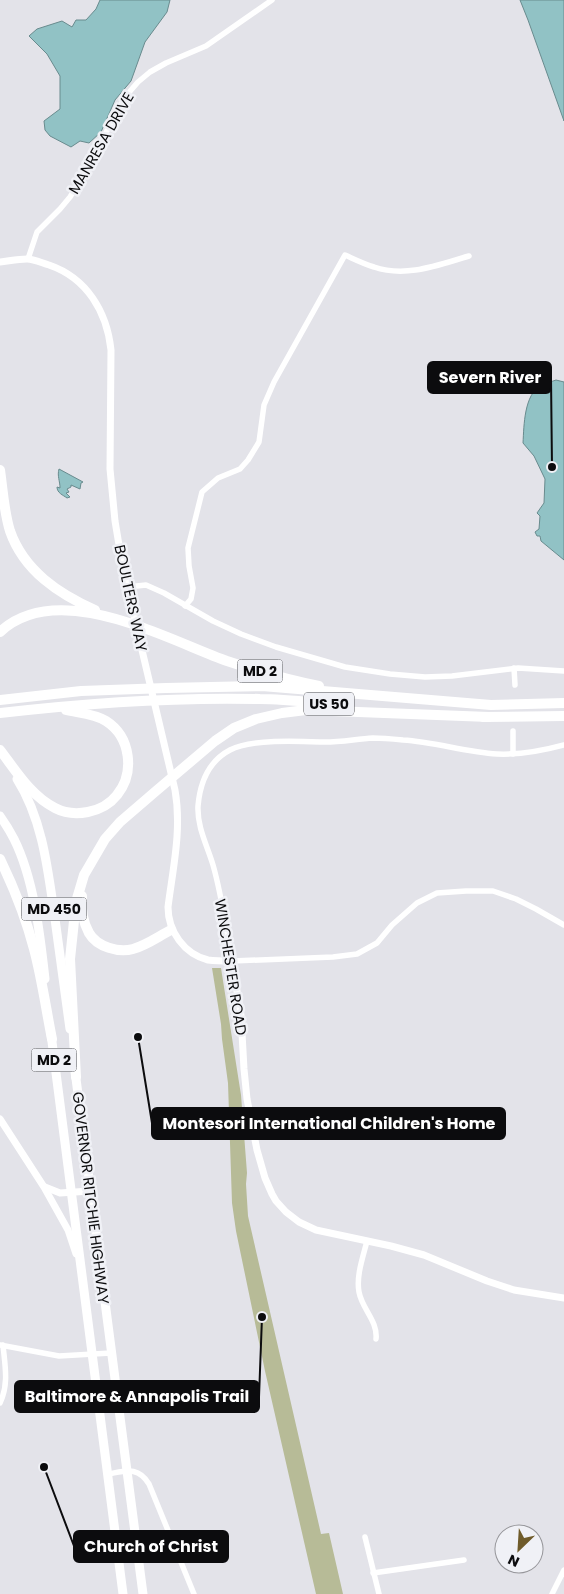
<svg xmlns="http://www.w3.org/2000/svg" width="564" height="1594" viewBox="0 0 564 1594" font-family="Poppins,sans-serif">
<style>
.green{fill:#b7bb97}
.water{fill:#91c2c5;stroke:#698b8e}
.lines{fill:none;stroke-linecap:round;stroke-linejoin:round}
.minor{stroke:#fff;stroke-width:5.5}
.tertiary{stroke:#fff;stroke-width:7}
.trunk{stroke:#fff;stroke-width:9}
.motorway{stroke:#fff;stroke-width:10}
.labels{text-anchor:middle;dominant-baseline:central;stroke-width:5;stroke-linejoin:round;paint-order:stroke}
.shield{fill:#f0f1f6;stroke:#505154;stroke-width:1}
.shield-label{font-size:14px;font-weight:bold;fill:#0c0c0e}
.street-label{font-size:15px;fill:#0c0c0e;stroke:#f0f1f6}
.leader{fill:none;stroke:#0c0c0e;stroke-width:2}
.callout-dot{fill:#0c0c0e;stroke:#f0f1f6;stroke-width:2}
.callout{fill:#0c0c0e;stroke:#0c0c0e;stroke-width:2}
.callout-label{font-size:16px;text-anchor:middle;font-weight:bold;fill:#fff}
</style>
<rect width="100%" height="100%" fill="#e3e3e9"/>
<path class="green" d="M221,968L241,1095L247,1173L246,1184L248,1216L321,1534L329,1533L343,1594H316L265,1371L236,1231L232,1203L228,1083L222,1039L221,1024L212,968Z"/>
<g class="water">
<path d="M100,0H170L167,12L145,42L131,81L115,100L101,132L89,143L80,141L71,147L50,136L45,130L44,121L60,109V76L47,54L29,36L37,29L62,21L72,27L76,20H86L96,9Z"/>
<path d="M520,0H564V121L528,20Z"/>
<path d="M556,380L564,382V560L541,541L540,536H537L535,532L539,529L540,516L537,513L544,503L545,479L534,456L523,443C524,425 524,395 541,385C545,382 552,382 556,380Z"/>
<path d="M59,469L83,482L81,483L80,489L71,485V487L67,489L69,492L66,493L70,497L67,498C63,495 57,493 57,487L60,488C60,481 57,476 59,469Z"/>
</g>
<g class="lines">
<g class="minor">
<path d="M28,259L37,232L60,209L70,197L80,181L125,97L138,82L150,72L166,63L206,46L272,0"/>
<path d="M127,587L146,585L164,593L213,621L241,634L276,647L345,667L390,674L425,677L452,676L518,668L564,671"/>
<path d="M185,606L191,599L193,588L189,566L188,548L202,492L218,478L240,469L248,460L259,442L264,405L274,382L345,255C354,259 364,264 374,267C406,278 438,265 469,256"/>
<path d="M514,668L515,685"/>
<path d="M513,731V754"/>
<path d="M564,745C542,751 520,755 497,754C465,752 435,742 403,740C393,739 383,738 373,738C355,739 338,743 320,742C297,741 251,739 230,750C209,761 200,783 198,806C197,827 207,845 213,865C222,896 226,929 232,961L333,957L357,954L377,943L392,925L417,903L437,893L466,891H493L516,899L536,909L564,925"/>
<path d="M367,1241C363,1257 356,1276 359,1292C362,1309 378,1321 376,1339"/>
<path d="M0,1345L59,1356L111,1353"/>
<path d="M0,1403C9,1384 5,1366 3,1345"/>
<path d="M108,1474C126,1471 138,1466 149,1484L194,1594"/>
<path d="M365,1537L379,1594"/>
<path d="M373,1573L464,1560"/>
<path d="M552,1594L564,1570"/>
</g>
<g class="tertiary">
<path d="M0,262C9,261 18,259 27,259C34,259 42,263 49,265C87,278 107,312 111,350L110,469L115,521L122,563L133,612L175,790C182,829 173,868 168,907C168,931 184,954 208,960C216,961 224,961 232,961L241,1015L244,1069L247,1099L257,1150L265,1178L272,1194L276,1201L286,1212L299,1222L316,1230L391,1246L424,1255L487,1281L514,1290L564,1298"/>
<path d="M0,1119L44,1187L68,1230L76,1254"/>
<path d="M45,1187L60,1193L90,1191"/>
</g>
<g class="trunk">
<path d="M17,779C43,820 48,871 55,919C60,955 65,992 70,1029"/>
<path d="M0,816C5,823 10,831 14,839C34,879 40,934 45,979"/>
<path d="M51,1034L123,1594"/>
<path d="M75,1071L143,1594"/>
</g>
<g class="motorway">
<path d="M0,470C3,491 4,512 10,531C24,571 59,594 95,610"/>
<path d="M0,632C58,578 166,639 227,661C257,671 288,680 319,686"/>
<path d="M0,700L81,691L166,688L262,686L491,705L564,703"/>
<path d="M0,713C86,703 173,697 260,699C288,699 316,703 344,705"/>
<path d="M483,717L564,716"/>
<path d="M0,750C16,771 31,796 55,808C74,818 103,813 117,795C135,773 131,737 106,721C95,714 79,713 66,710"/>
<path d="M0,859C14,888 26,918 34,949C42,979 46,1009 52,1039"/>
<path d="M82,896C81,908 83,922 89,933C97,947 119,953 133,949C147,945 159,936 171,930"/>
<path d="M76,1077L70,959L76,902L84,875L105,839L120,822L156,791L215,741L234,728L256,719L282,713L306,710L489,717"/>
</g>
</g>
<g class="labels">
<g class="shield">
<rect x="237.5" y="659.5" width="45" height="23" rx="4"/>
<rect x="304" y="692.5" width="50" height="23" rx="4"/>
<rect x="21.5" y="897.5" width="65" height="23" rx="4"/>
<rect x="31.5" y="1048.5" width="45" height="23" rx="4"/>
</g>
<g class="shield-label">
<text x="260" y="671">MD 2</text>
<text x="329" y="704">US 50</text>
<text x="54" y="909">MD 450</text>
<text x="54" y="1060">MD 2</text>
</g>
<g class="street-label">
<text transform="translate(101 143) rotate(-60)">MANRESA DRIVE</text>
<text transform="translate(131 598) rotate(78)">BOULTERS WAY</text>
<text transform="translate(231 967) rotate(81)">WINCHESTER ROAD</text>
<text transform="translate(91 1198) rotate(83)">GOVERNOR RITCHIE HIGHWAY</text>
</g>
</g>
<path class="leader" d="M552 467L551 378M138 1037L152 1123M262 1317L259 1397M44 1467L74 1546"/>
<g class="callout-dot">
<circle cx="552" cy="467" r="5"/>
<circle cx="138" cy="1037" r="5"/>
<circle cx="262" cy="1317" r="5"/>
<circle cx="44" cy="1467" r="5"/>
</g>
<g class="callout">
<rect x="428" y="362" width="123" height="31" rx="5"/>
<rect x="152" y="1108" width="353" height="31" rx="5"/>
<rect x="15" y="1381" width="244" height="31" rx="5"/>
<rect x="74" y="1531" width="154" height="31" rx="5"/>
</g>
<g class="callout-label">
<text x="490" y="383">Severn River</text>
<text x="329" y="1129">Montesori International Children's Home</text>
<text x="137" y="1402">Baltimore &amp; Annapolis Trail</text>
<text x="151" y="1552">Church of Christ</text>
</g>
<g transform="translate(519 1549) rotate(205)"><circle r="24" fill="#f0f1f6" stroke="#959599"/>
<path d="M0-4L9 19L0 12L-9 19Z" fill="#6f5b2a"/>
<text y="-8" font-size="14" font-weight="bold" text-anchor="middle" fill="#0c0c0e">N</text>
</g>
</svg>
